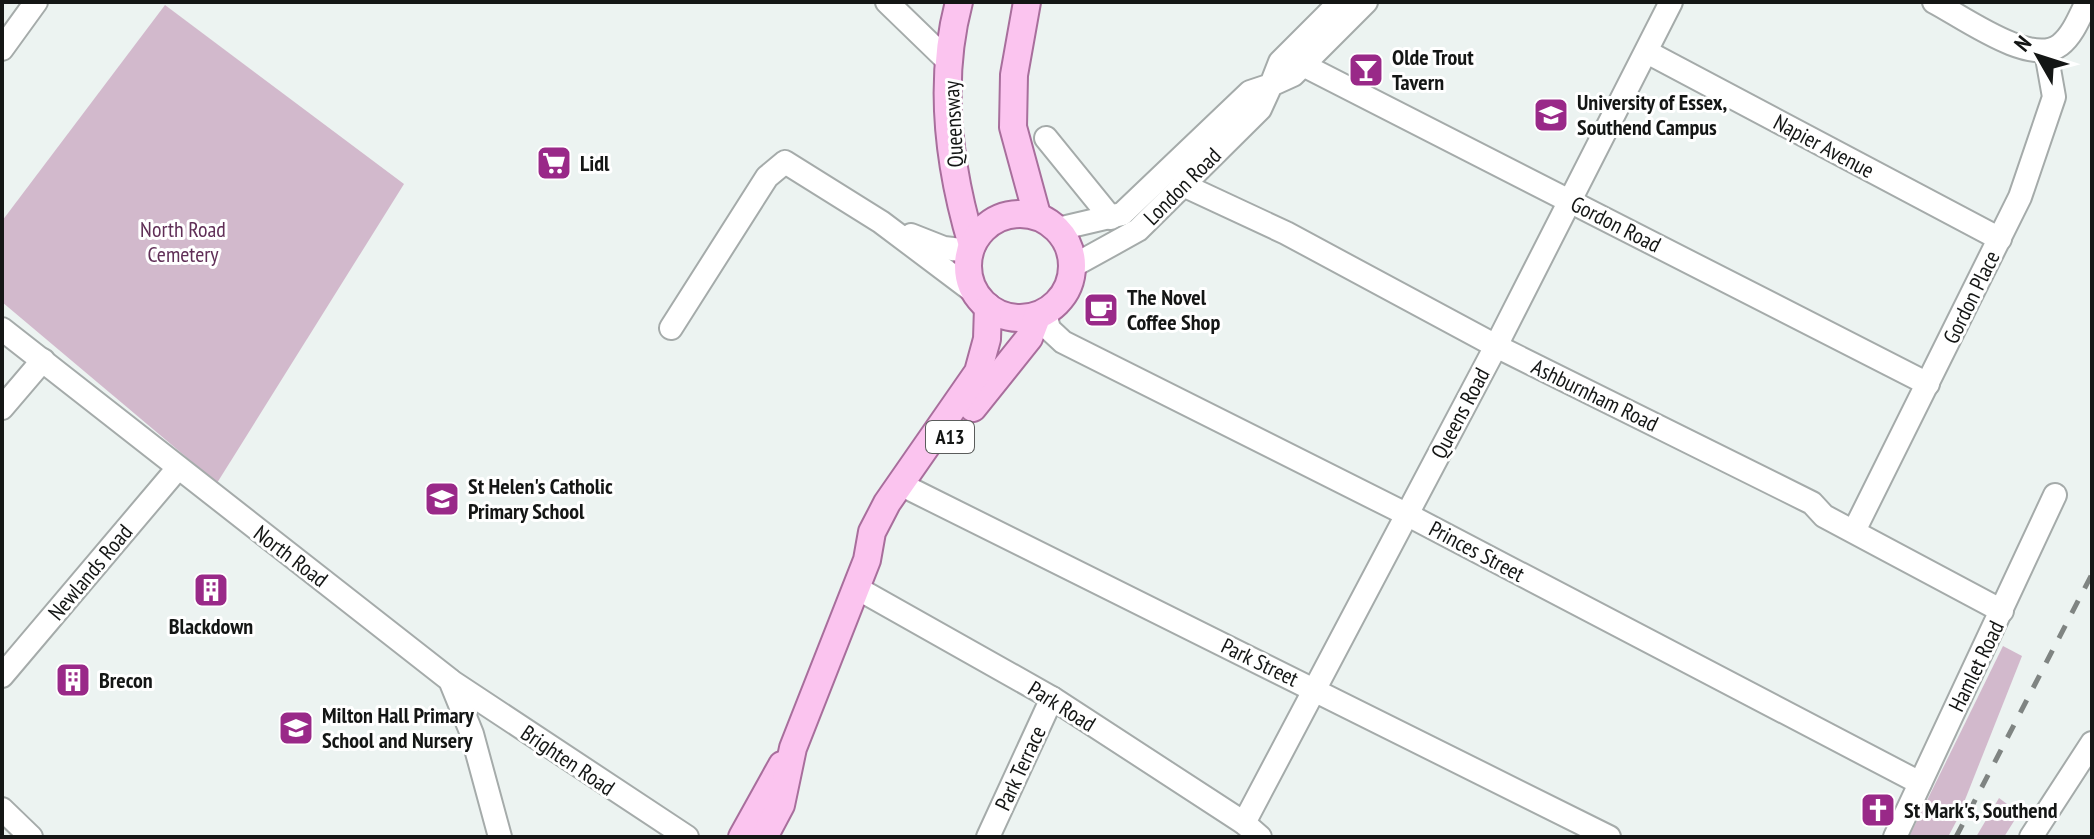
<svg xmlns="http://www.w3.org/2000/svg" width="2094" height="839" viewBox="0 0 2094 839" font-family="'PT Sans Narrow',sans-serif">
<style>
.green{fill:#d2b9cc}
.lines{fill:none;stroke-linecap:round;stroke-linejoin:round}
.minor-casing{stroke:#a5abaa;stroke-width:26}
.major-casing{stroke:#a86e9c;stroke-width:30}
.minor{stroke:#fff;stroke-width:22}
.major{stroke:#fbc4ef;stroke-width:26}
.rail{stroke:#7f8482;stroke-width:5;stroke-dasharray:14 14;stroke-linecap:butt}
.labels{text-anchor:middle;dominant-baseline:central;stroke-width:6;stroke-linejoin:round;paint-order:stroke}
.shield{fill:#fff;stroke:#5a5c5b;stroke-width:2}
.shield-label{font-size:20px;font-weight:bold;fill:#141615}
.poi-label{font-size:22px;font-weight:bold;fill:#141615;stroke:#fff;text-anchor:start}
.street-label{font-size:22px;fill:#141615;stroke:#fff}
.park-label{font-size:22px;fill:#602f57;stroke:#fff}
</style>
<rect width="100%" height="100%" fill="#ecf3f1"/>
<g class="green">
<path d="M165,5L404,184L217,483L2,302V221Z"/>
<path d="M2003,646L2022,656L1957,820L1948,837H1909Z"/>
<path d="M1999,798L2019,813L2004,837H1976Z"/>
</g>
<g class="lines">
<defs>
<g id="minor">
<path d="M887,2L950,63"/>
<path d="M1934,2C1963,17 2031,67 2060,45C2073,35 2080,16 2087,2"/>
<path d="M2,49L36,2"/>
<path d="M1647,52L2000,239"/>
<path d="M1303,65L1928,384"/>
<path d="M1046,138L1111,218"/>
<path d="M1183,185L1286,233L1496,346L1812,503L1824,516L2002,611"/>
<path d="M1058,229L1122,214L1250,92L1271,85L1280,62L1340,2"/>
<path d="M911,235L944,248L970,251"/>
<path d="M1073,266L1138,230L1260,109L1271,85L1293,75L1366,2"/>
<path d="M1045,313L1049,329L1063,342L1406,514L1920,783"/>
<path d="M671,328L767,177L785,162L881,222L978,295"/>
<path d="M2,329L450,680L472,734L500,837"/>
<path d="M2,408L43,360"/>
<path d="M910,489L1609,837"/>
<path d="M1854,531L2020,197L2054,97L2046,52"/>
<path d="M855,587L1052,698L1244,823L1260,837"/>
<path d="M2,676L178,468"/>
<path d="M451,681L687,837"/>
<path d="M2,809L31,837"/>
<path d="M1244,823L1496,346L1671,2"/>
<path d="M988,837L1052,698"/>
<path d="M1895,837L2055,495"/>
<path d="M2031,837L2092,743"/>
</g>
<g id="major">
<path d="M959,2C938,81 949,168 972,245"/>
<path d="M1027,2L1014,75L1013,127L1037,215"/>
<circle cx="1020" cy="266" r="52"/>
<path d="M973,408L1029,338L1037,317"/>
<path d="M742,837L782,765"/>
<path d="M764,837L781,805L793,748L867,560L872,532L887,503L978,372L987,339L988,307"/>
</g>
</defs>
<use href="#minor" class="minor-casing"/>
<use href="#major" class="major-casing"/>
<use href="#minor" class="minor"/>
<use href="#major" class="major"/>
<path class="rail" d="M1956,837L2092,574"/>
</g>
<defs>
<symbol id="bar-square" viewBox="-11 -11 22 22"><rect x="-9" y="-9" width="18" height="18" rx="4" fill="#992988" stroke="#fff"/><path d="M-6-5H6L.8 .8V4.5H3.5V6h-7V4.5H-.8V.8Z" fill="#fff"/></symbol>
<symbol id="university-square" viewBox="-11 -11 22 22"><rect x="-9" y="-9" width="18" height="18" rx="4" fill="#992988" stroke="#fff"/><path d="M0-5L7-2L0 1L-7-2ZM-4 1L0 2.5L4 1V4Q0 6-4 4Z" fill="#fff"/></symbol>
<symbol id="supermarket-square" viewBox="-11 -11 22 22"><rect x="-9" y="-9" width="18" height="18" rx="4" fill="#992988" stroke="#fff"/><path d="M-6-5.5h2.5l.6 2H6L4.5 2H-2.5L-4.4-4H-6ZM-1.5 3.2a1.3 1.3 0 1 0 .1 0ZM3 3.2a1.3 1.3 0 1 0 .1 0Z" fill="#fff"/></symbol>
<symbol id="cafe-square" viewBox="-11 -11 22 22"><rect x="-9" y="-9" width="18" height="18" rx="4" fill="#992988" stroke="#fff"/><path d="M-5.5-4.5H6V0H3Q3 3.5 0 3.5H-2.5Q-5.5 3.5-5.5 0ZM3-3.2v2h1.7v-2ZM-6 4.5H4V6H-6Z" fill="#fff"/></symbol>
<symbol id="school-square" viewBox="-11 -11 22 22"><rect x="-9" y="-9" width="18" height="18" rx="4" fill="#992988" stroke="#fff"/><path d="M0-5L7-2L0 1L-7-2ZM-4 1L0 2.5L4 1V4Q0 6-4 4Z" fill="#fff"/></symbol>
<symbol id="building-square" viewBox="-11 -11 22 22"><rect x="-9" y="-9" width="18" height="18" rx="4" fill="#992988" stroke="#fff"/><path d="M-4-6H4V6H1V3H-1V6H-4ZM-2.5-4.3h1.7v1.8h-1.7ZM.8-4.3h1.7v1.8H.8ZM-2.5-1h1.7V.8h-1.7ZM.8-1h1.7V.8H.8Z" fill="#fff"/></symbol>
<symbol id="church-square" viewBox="-11 -11 22 22"><rect x="-9" y="-9" width="18" height="18" rx="4" fill="#992988" stroke="#fff"/><path d="M-1.2-6h2.4v3.5h3.3v2.4h-3.3V6h-2.4V-.1h-3.3v-2.4h3.3Z" fill="#fff"/></symbol>
</defs>
<g fill-rule="evenodd">
<use href="#bar-square" x="1346" y="50" width="40" height="40"/>
<use href="#university-square" x="1531" y="95" width="40" height="40"/>
<use href="#supermarket-square" x="534" y="143" width="40" height="40"/>
<use href="#cafe-square" x="1081" y="290" width="40" height="40"/>
<use href="#school-square" x="422" y="479" width="40" height="40"/>
<use href="#building-square" x="191" y="570" width="40" height="40"/>
<use href="#building-square" x="53" y="660" width="40" height="40"/>
<use href="#school-square" x="276" y="708" width="40" height="40"/>
<use href="#church-square" x="1858" y="790" width="40" height="40"/>
</g>
<g class="labels">
<rect class="shield" x="926" y="421" width="48" height="32" rx="6"/>
<g class="shield-label">
<text x="950" y="437">A13</text>
</g>
<g class="poi-label">
<text x="1392" y="57">Olde Trout<tspan x="1392" dy="25">Tavern</tspan></text>
<text x="1577" y="102">University of Essex,<tspan x="1577" dy="25">Southend Campus</tspan></text>
<text x="580" y="163">Lidl</text>
<text x="1127" y="297">The Novel<tspan x="1127" dy="25">Coffee Shop</tspan></text>
<text x="468" y="486">St Helen's Catholic<tspan x="468" dy="25">Primary School</tspan></text>
<text x="211" y="626" text-anchor="middle">Blackdown</text>
<text x="99" y="680">Brecon</text>
<text x="322" y="715">Milton Hall Primary<tspan x="322" dy="25">School and Nursery</tspan></text>
<text x="1904" y="810">St Mark's, Southend</text>
</g>
<g class="street-label">
<text transform="translate(953 124) rotate(-93)">Queensway</text>
<text transform="translate(1824 146) rotate(28)">Napier Avenue</text>
<text transform="translate(1182 186) rotate(-45)">London Road</text>
<text transform="translate(1616 224) rotate(27)">Gordon Road</text>
<text transform="translate(1971 297) rotate(-64)">Gordon Place</text>
<text transform="translate(1595 395) rotate(26)">Ashburnham Road</text>
<text transform="translate(1460 413) rotate(-62)">Queens Road</text>
<text transform="translate(1477 551) rotate(28)">Princes Street</text>
<text transform="translate(291 556) rotate(37)">North Road</text>
<text transform="translate(90 572) rotate(-50)">Newlands Road</text>
<text transform="translate(1260 662) rotate(26)">Park Street</text>
<text transform="translate(1976 666) rotate(-64)">Hamlet Road</text>
<text transform="translate(1062 706) rotate(32)">Park Road</text>
<text transform="translate(568 760) rotate(34)">Brighten Road</text>
<text transform="translate(1020 768) rotate(-65)">Park Terrace</text>
</g>
<g class="park-label">
<text x="183" y="229">North Road<tspan x="183" dy="25">Cemetery</tspan></text>
</g>
</g>
<rect width="2094" height="839" fill="none" stroke="#141615" stroke-width="8"/>
<g transform="translate(2038 56) rotate(309)" stroke="#ffffff" stroke-width="6" paint-order="stroke">
<path d="M0-6L14 30L0 20L-14 30Z" fill="#141615"/>
<text y="-12" font-size="22" font-weight="bold" text-anchor="middle" fill="#141615">N</text>
</g>
</svg>
